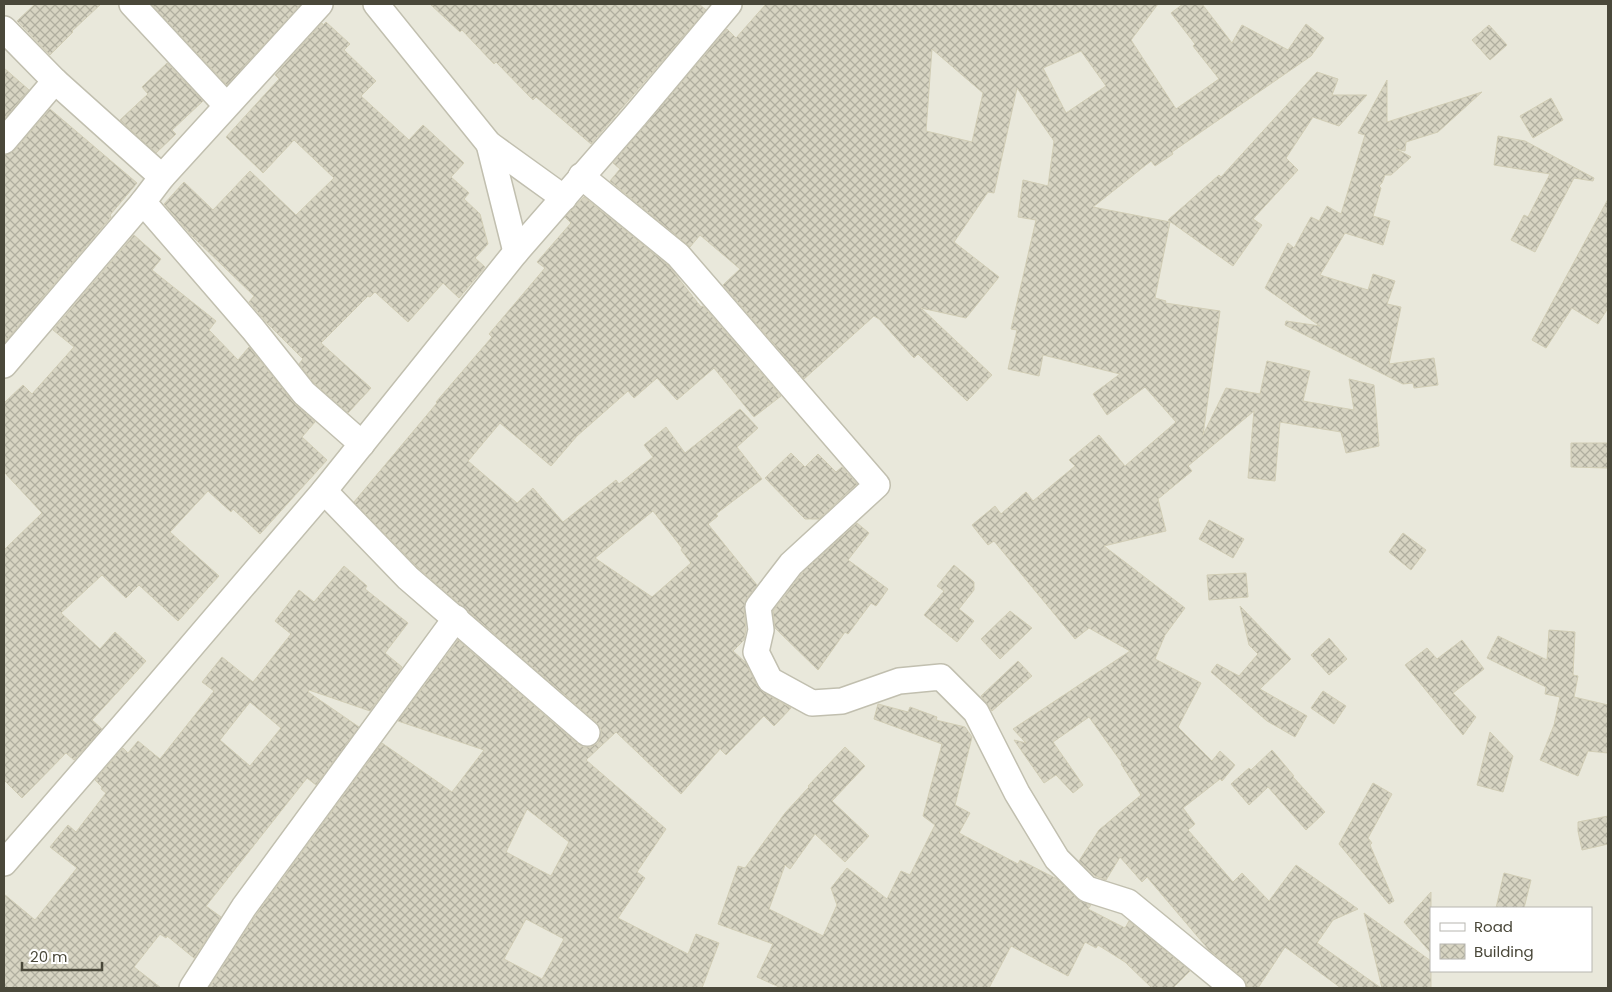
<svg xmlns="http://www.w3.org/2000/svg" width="1612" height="992" viewBox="0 0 1612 992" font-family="Poppins,sans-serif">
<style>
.residential{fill:#e9e8db;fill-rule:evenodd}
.building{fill:url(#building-cross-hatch);stroke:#d1cdb5;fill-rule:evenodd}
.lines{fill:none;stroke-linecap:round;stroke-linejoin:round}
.minor-casing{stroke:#c1bfaf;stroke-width:28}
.minor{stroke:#fff;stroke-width:25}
</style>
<defs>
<pattern id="building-cross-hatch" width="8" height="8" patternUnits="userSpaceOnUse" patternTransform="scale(1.25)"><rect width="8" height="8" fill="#d7d4c2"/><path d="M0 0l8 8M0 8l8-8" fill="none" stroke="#b0ae9f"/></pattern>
</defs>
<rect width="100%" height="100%" fill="#f5f5ec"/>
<path class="residential" d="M4,4H1608V988H4ZM1431,908H1591V971H1431Z"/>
<g class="building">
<path d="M35,4H101L72,31L73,32L50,55L17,21Z"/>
<path d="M151,4H301L227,85Z"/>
<path d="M430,4H699L706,10L591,144L536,97L533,100L496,62L494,64L462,30L460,32Z"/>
<path d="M766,4H1158L1131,40L1176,109L1219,79L1193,46L1195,44L1171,13L1183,4H1202L1232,43L1242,25L1288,50L1306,24L1324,38L1311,56L1172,152L1173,154L1155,166L1151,161L1093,207L1170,222L1155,298L1166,301L1165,303L1220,311L1203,435L1226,388L1260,394L1267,361L1310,371L1303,401L1354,410L1349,379L1374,385L1379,446L1346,453L1341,432L1280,422L1275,481L1248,478L1254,411L1188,466L1192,471L1158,499L1166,531L1104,546L1185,608L1165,635L1155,659L1201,683L1178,727L1212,761L1220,751L1235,765L1222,781L1220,779L1183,808L1195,824L1188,830L1233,882L1242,873L1269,901L1296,865L1358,909L1333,920L1317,943L1381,988H1341L1285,947L1258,988L1247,987L1246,982L1242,977L1209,950L1147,877L1142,882L1120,857L1106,880L1095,876L1079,861L1099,830L1141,795L1121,764L1122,763L1089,717L1053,742L1083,785L1073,793L1056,775L1044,783L1014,740L1026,743L1013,729L1130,651L1089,628L1075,639L994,541L988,545L972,525L995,506L1001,514L1026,492L1033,501L1075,466L1069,460L1099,435L1125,466L1176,422L1145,387L1107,415L1093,394L1120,374L1043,355L1039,376L1008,369L1017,330L1011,329L1036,220L1018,217L1023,180L1048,186L1054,141L1017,88L994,193L988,192L954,242L999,277L966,318L921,308L992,375L967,401L918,354L914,358L879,319L874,316L804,379L723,285L740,269L700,235L690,247L610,181L620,169L613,163L727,29L736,38ZM932,49L983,93L972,142L926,131ZM1081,51L1106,86L1066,113L1043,68Z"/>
<path d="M326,22L350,44L344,50L376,81L361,96L409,140L423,125L464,163L451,177L469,193L464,199L480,214L488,244L475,258L485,267L459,298L443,283L408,322L375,292L370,297L368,296L321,343L371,388L348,413L314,383L299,364L303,359L268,324L249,302L254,296L192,236L164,204L184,182L213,210L250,171L296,215L334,178L294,140L263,173L226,137L279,79L275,75L322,23L323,25Z"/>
<path d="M1489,25L1507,45L1490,60L1472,40Z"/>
<path d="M167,63L203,101L172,130L176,134L156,153L120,120L148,94L142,87Z"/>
<path d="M4,68L29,90L4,119Z"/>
<path d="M1317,72L1338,79L1332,95H1367L1339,126L1313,117L1286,158L1298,170L1253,219L1262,225L1233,266L1168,220L1219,175L1221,177Z"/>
<path d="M1387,80V122L1482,92L1438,132L1406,142L1405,151L1396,149L1411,157L1391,175H1385L1382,183L1379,186L1381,188L1373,216L1390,221L1383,245L1345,233L1320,275L1368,290L1373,274L1395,281L1387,304L1401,307L1389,364L1434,358L1438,385L1414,388L1413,383L1403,384L1285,325L1286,321L1320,326L1265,288L1288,243L1294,248L1311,217L1319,221L1327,206L1341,214L1365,135L1358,133Z"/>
<path d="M1551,98L1563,120L1533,138L1520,116Z"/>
<path d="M50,109L137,183L110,215L111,217L4,343V155L9,154L15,150Z"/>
<path d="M1498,136L1525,141L1594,178L1593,181L1574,178L1535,252L1511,240L1524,215L1528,217L1550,174L1494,165Z"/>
<path d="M584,197L668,265L701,307L703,306L781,396L754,417L714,368L677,400L657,378L634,398L628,391L577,436L551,466L500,423L468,461L517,503L533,488L563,522L616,480L619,484L653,457L644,445L666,427L685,453L740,409L758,428L737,447L762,479L716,514L718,516L708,524L757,585L747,598L744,608L746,629L744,640L733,651L746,663L757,686L763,692L791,708L774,726L764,716L726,755L720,749L681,794L616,732L586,760L666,829L637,872L645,878L618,918L688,954L696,934L719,943L702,988H209L256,915L382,743L452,792L484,750L398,721L458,640L578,744L584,747H591L598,743L601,736V729L596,722L418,568L354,502L437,403L436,402L492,337L489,334L545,268L537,262L571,223L565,217ZM653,511L682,548L681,550L691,563L652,597L595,558ZM527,809L569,842L551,876L506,852ZM526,919L564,939L542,979L504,959Z"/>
<path d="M1608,199V308L1598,324L1572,308L1546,348L1532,340Z"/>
<path d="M134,235L161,259L152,270L216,321L209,330L238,360L249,347L250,348L293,402L315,422L302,437L327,460L260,534L233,509L231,512L208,491L170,532L219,576L178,621L139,585L126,598L102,575L61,613L100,649L115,632L146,661L92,720L102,729L74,760L66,753L22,798L4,780V550L42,513L4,472V403L23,385L32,394L74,347L53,330Z"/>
<path d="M1571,443H1608V468L1571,467Z"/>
<path d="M791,453L805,467L818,454L836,472L842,467L857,484L819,519H805L765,478Z"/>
<path d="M1209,520L1244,539L1233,558L1199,539Z"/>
<path d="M857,523L869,533L848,560L888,589L876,606L871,603L848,634L845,632L818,670L775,628L773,611L804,571Z"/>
<path d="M1403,533L1426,550L1411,570L1389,552Z"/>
<path d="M954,565L974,582V590L959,609L974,621L957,642L924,615L944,591L937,586Z"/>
<path d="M344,566L367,586L365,589L408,623L385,653L402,667L370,711L309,690L308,692L359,727L316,785L307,778L206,906L221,917L194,958L167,936L166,938L160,934L134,967L161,988H4V894L35,920L77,868L50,847L68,825L76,832L106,793L101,789L102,787L95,780L123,748L128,753L138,741L160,759L214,691L202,682L222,657L253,682L291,634L275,621L299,590L314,602ZM250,702L281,728L250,766L220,740Z"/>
<path d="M1246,573L1248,597L1209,600L1207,575Z"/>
<path d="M1240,606L1291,659L1260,689L1307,716L1295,737L1267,721L1211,672L1217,664L1239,676L1258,654L1249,645Z"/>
<path d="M1010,611L1032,628L1000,659L981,639Z"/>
<path d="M1549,630L1575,632L1573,675L1578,676L1574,697L1608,705V753L1588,751L1578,776L1540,760L1554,725L1560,697L1545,694L1546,687L1487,658L1498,636L1547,660Z"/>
<path d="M1329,638L1347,659L1329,675L1311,655Z"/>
<path d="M1462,640L1484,669L1453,693L1476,717L1463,735L1405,665L1427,648L1437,659Z"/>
<path d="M1018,661L1032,676L992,711L981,696Z"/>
<path d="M1323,691L1346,706L1334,724L1311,708Z"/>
<path d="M878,704L908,712L910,707L937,717L936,720L965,727L972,737L955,805L970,813L959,833L1018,864L1020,860L1057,879L1077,899L1091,905L1088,909L1125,928L1129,921L1190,971L1173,988H1152L1125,962L1098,945L1096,948L1085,942L1068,976L1011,946L989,988H781L757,977L773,944L718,924L738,866L745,868L785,813L809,787L808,786L845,747L865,766L832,801L869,836L845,862L815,834L790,869L785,865L769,909L823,936L837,905L831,888L847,868L887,899L901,871L910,875L935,825L923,816L942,744L874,719Z"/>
<path d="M1490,732L1513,756L1503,792L1477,785Z"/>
<path d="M1272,750L1294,776L1293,777L1325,812L1306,830L1268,787L1249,805L1231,784L1249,768L1251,770Z"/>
<path d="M1373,783L1392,794L1368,838L1372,843L1370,845L1394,901L1389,904L1339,844Z"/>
<path d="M1608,816V844L1582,850L1578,831V822Z"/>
<path d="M1504,873L1531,880L1524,908H1496Z"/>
<path d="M1431,892V953L1404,922Z"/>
<path d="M1364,913L1431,961V988H1382Z"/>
</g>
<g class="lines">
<defs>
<g id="minor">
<path d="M132,4L226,105"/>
<path d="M376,4L489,144L564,198"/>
<path d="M4,29L55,81L162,177"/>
<path d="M4,141L55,81"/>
<path d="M489,144L516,252"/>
<path d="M581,176L678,255L877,485L791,564L758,607L761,630L756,652L770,680L812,703L842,701L899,681L941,677L976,712L1017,793L1057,859L1087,889L1128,902L1233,988"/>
<path d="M143,202L253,329L304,393L362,444"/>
<path d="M4,365L143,202L162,177L320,4"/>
<path d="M324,491L408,578L587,733"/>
<path d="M4,863L136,711L324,491L516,252L635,116L729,4"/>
<path d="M192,988L244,907L456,618"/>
</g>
</defs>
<use href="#minor" class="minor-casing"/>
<use href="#minor" class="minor"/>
</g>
<rect width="1612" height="992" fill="none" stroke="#4a483a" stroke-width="10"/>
<rect x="1430" y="907" width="162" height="65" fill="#ffffff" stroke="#b7b6b0"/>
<rect x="1440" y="923" width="25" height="8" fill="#ffffff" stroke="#b7b6b0"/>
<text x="1474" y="932" font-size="15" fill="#4a483a">Road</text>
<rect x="1440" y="944" width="25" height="15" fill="url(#building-cross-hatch)" stroke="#b7b6b0"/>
<text x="1474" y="957" font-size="15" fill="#4a483a">Building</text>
<path d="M22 962v8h80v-8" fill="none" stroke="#4a483a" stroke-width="2.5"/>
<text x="30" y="962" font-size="15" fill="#4a483a" stroke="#ffffff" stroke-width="4" paint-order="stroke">20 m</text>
</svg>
